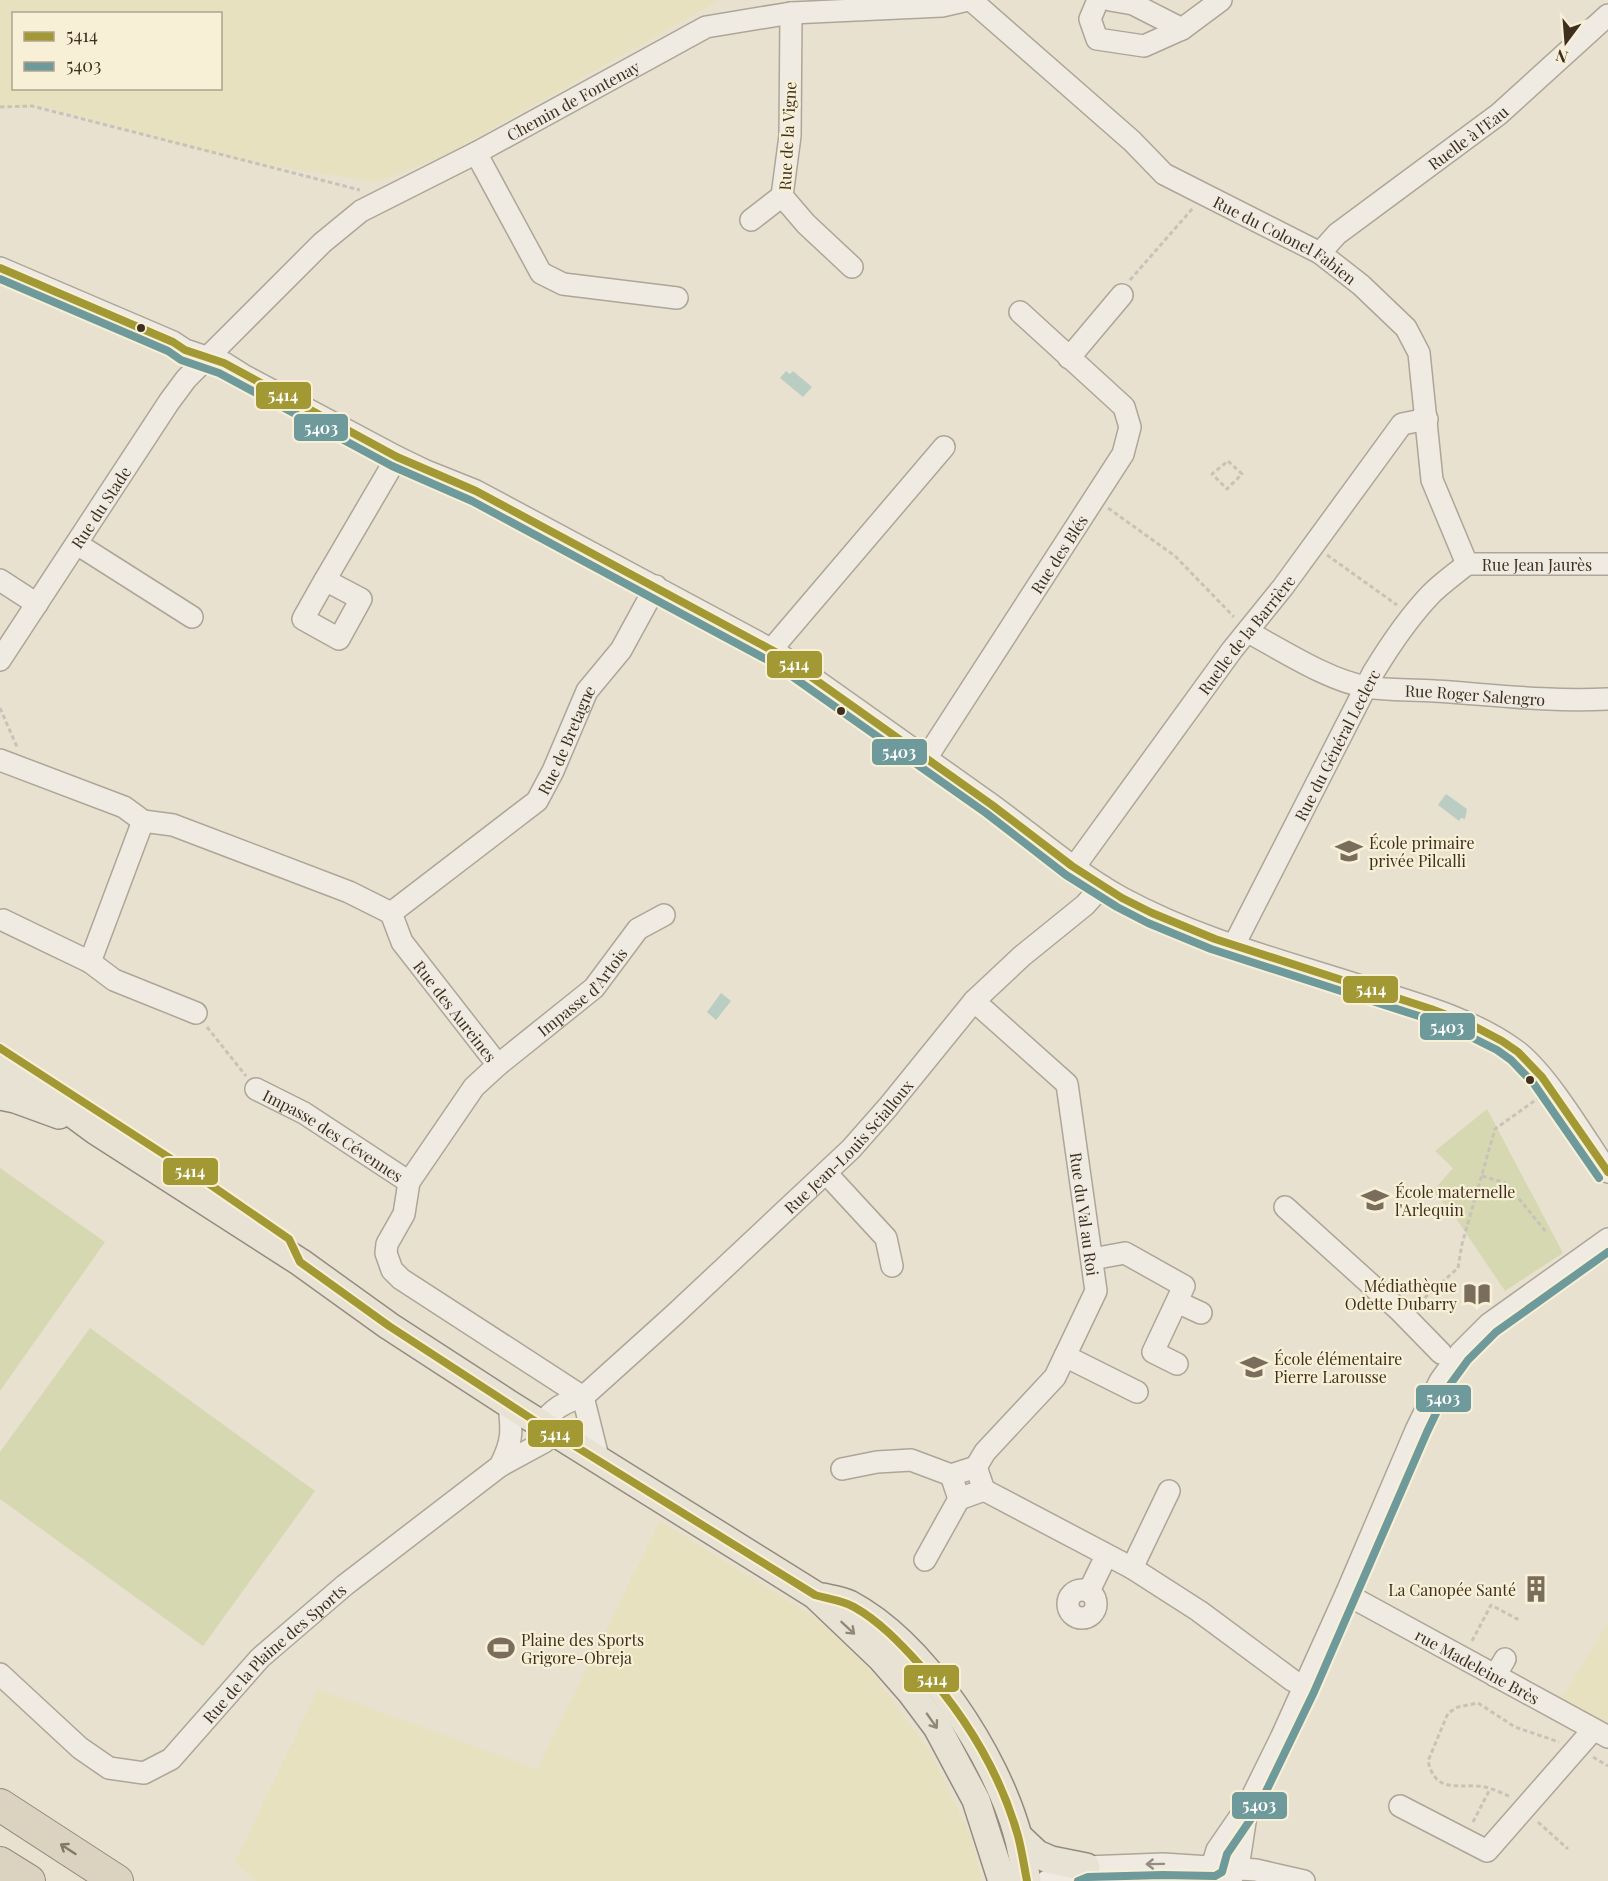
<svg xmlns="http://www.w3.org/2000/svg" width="1608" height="1881" viewBox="0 0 1608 1881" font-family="'Playfair Display',serif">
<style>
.farmland{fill:#e8e1c0;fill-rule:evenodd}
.green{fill:#d6d8b1}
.water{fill:#bacdc3}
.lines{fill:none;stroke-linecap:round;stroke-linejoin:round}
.minor-casing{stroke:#ada698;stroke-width:24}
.major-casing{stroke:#938b7f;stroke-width:30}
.highway-casing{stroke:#938b7f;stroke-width:34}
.path{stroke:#c8c2b8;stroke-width:3;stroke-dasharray:4.5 3;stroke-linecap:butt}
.minor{stroke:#efebe2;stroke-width:21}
.major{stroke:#e7e2d3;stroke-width:27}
.highway{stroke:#dbd2c0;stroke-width:32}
.bus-1-casing{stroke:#f8f0d6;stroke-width:12}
.bus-2-casing{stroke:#f8f0d6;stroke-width:12}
.bus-1{stroke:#a39934;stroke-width:8}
.bus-2{stroke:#6f9a9b;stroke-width:8}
.oneway{stroke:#928878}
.oneway2{stroke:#857867}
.oneway3{stroke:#968d80}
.bus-dot{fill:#3e2f1e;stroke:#f8f0d6;stroke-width:2}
.labels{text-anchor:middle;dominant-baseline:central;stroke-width:4.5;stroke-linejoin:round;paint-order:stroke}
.street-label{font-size:16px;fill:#3e2f1e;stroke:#f8f0d6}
.poi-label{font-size:16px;fill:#3e2f1e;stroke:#f8f0d6;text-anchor:start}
.line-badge{stroke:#f8f0d6;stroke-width:2}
.badge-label{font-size:16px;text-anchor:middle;font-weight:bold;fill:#fff}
</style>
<rect width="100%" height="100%" fill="#e8e1d0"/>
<g class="farmland">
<path d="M0,0H720L444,156L376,182L237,160L48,108H0ZM14,14H220V88H14Z"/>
<path d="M660,1521L816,1618L868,1667L931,1753L972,1839L982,1881H256L235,1862L318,1689L537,1769Z"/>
<path d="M1608,1623V1725L1561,1699Z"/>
</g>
<g class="green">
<path d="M1487,1109L1563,1253L1505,1291L1455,1217L1433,1191L1453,1168L1435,1151Z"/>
<path d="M0,1168L105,1242L0,1391Z"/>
<path d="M90,1328L315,1491L203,1646L0,1499V1452Z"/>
</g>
<g class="water">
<path d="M786,371L790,374L793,371L812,387L803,397L780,378Z"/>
<path d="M1446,794L1467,809L1465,819L1461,818L1459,821L1438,805Z"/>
<path d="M721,993L731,1001L716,1020L707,1012Z"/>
</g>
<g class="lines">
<defs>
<g id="minor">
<path id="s1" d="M971,0L1132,141L1164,174L1320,253L1361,285L1406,328L1419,353L1432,480L1467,564"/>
<path d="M1098,0L1090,19L1097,39L1144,46L1182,29L1221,0"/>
<path d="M1110,0L1133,4L1182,29"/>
<path d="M791,13L790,136L782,196L806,224L852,267"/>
<path d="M476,153L541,273L563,284L677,298"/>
<path d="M751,220L782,196"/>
<path id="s2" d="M1320,253L1337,234L1499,114L1608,15"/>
<path d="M0,268L173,342L185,350L224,363L243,375L397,457L426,471L476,491L754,640L779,654C850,704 921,754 992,805C1033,835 1078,874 1122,898C1201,941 1291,963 1376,991C1424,1006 1477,1021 1518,1052C1550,1078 1584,1137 1608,1172"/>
<path d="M1069,358L1122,295"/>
<path d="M77,544L192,617"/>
<path id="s3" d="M1467,564H1608"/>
<path d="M0,580L37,604"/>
<path d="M325,580L361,599L339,639L303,619Z"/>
<path d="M325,580L397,457"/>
<path id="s4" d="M1248,632C1282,650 1329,681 1367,687C1389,691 1413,689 1435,691C1495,695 1548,702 1608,699"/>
<path d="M771,650L944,447"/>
<path id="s5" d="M0,660L169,402L186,379L322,243L361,211L476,153L706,27L791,13L942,6L968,0"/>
<path id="s6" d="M927,757L1123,454L1130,427L1124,407L1020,312"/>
<path id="s7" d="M0,760L124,807L143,821L173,825L349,892L391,913L402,942L498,1065L474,1087L409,1182L404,1214L387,1244L386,1253L392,1270L401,1279L583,1397"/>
<path id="s8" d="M1075,866L1232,650L1283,587L1402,424L1427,419"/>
<path id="s9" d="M391,913L537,801L553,771L587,691L621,650L656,586"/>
<path d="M3,920L90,962L114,980L196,1013"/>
<path id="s10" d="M1234,945L1373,673C1390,645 1408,618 1431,594C1442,583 1455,574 1467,564"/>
<path d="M90,962L143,821"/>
<path id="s11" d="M974,1001L1067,1084L1096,1291L1055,1377L985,1452L976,1467"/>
<path id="s12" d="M498,1065L594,988L638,929L664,915"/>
<path id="s13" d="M256,1089L304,1113L409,1182"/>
<path d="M826,1173L886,1238L892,1266"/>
<path d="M1285,1207L1399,1310L1441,1353"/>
<path d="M1092,1259L1125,1253L1184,1286L1153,1352L1177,1364"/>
<path d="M1177,1302L1201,1313"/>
<path d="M1065,1356L1137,1392"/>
<path d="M583,1397L599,1461"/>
<path id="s14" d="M541,1425C552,1409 564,1402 583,1397L674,1315L851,1149L888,1107L974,1001L1022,956L1085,905L1102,886"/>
<path d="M500,1466L544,1442L553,1431"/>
<path d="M976,1467L984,1490L959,1499L951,1475Z"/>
<path d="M842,1469L877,1462L911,1460L951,1475"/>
<path d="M984,1490L1132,1568L1199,1611L1292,1680L1305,1687"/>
<path d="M925,1560L959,1499"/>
<path d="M1132,1568L1169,1491"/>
<circle cx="1082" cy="1604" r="14"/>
<path d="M1089,1591L1106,1556"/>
<path id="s15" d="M1346,1594L1608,1737"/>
<path id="s16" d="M0,1674L80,1748L109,1768L144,1773L171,1759L260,1658L345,1585L500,1466C513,1441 512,1431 509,1404"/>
<path d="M1495,1676L1505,1659"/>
<path d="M1400,1806L1487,1851L1593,1730"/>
<path d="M1230,1879L1238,1868L1247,1809"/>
<path d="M1047,1881L1086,1867L1163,1864L1256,1870L1304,1881"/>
<path d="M1213,1881L1214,1860L1217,1850L1248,1805L1281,1738L1346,1594L1417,1428L1440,1381L1460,1353L1489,1324L1608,1239"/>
</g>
<g id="major">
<path d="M0,1067L43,1092L96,1131L300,1262L389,1326L509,1404L815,1595L882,1659L910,1691L937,1727L976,1800L1002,1881"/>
<path d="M0,1096L15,1099L59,1115"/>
<path d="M822,1597C831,1599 841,1600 849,1604C924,1644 996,1755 1018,1836C1022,1851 1024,1866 1027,1881"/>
<path d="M1018,1836L1037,1854L1051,1860L1086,1867"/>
</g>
<g id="highway">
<path d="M0,1805L117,1881"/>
<path d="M0,1863L29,1881"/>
</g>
</defs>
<use href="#minor" class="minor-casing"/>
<use href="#major" class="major-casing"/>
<use href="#highway" class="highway-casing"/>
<g class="path">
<path d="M0,107L32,106L360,190"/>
<path d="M1130,280L1193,208"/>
<path d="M1228,461L1242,474L1227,489L1212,474Z"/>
<path d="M1108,508L1175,556L1234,617"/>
<path d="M1327,555L1397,605"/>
<path d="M0,708L17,747"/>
<path d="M207,1027L246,1076"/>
<path d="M1482,1176L1506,1183L1547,1233"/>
<path d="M1419,1303L1458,1268L1462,1244L1495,1129L1537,1099"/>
<path d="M1472,1641L1491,1605L1517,1619L1519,1616"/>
<path d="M1593,1757L1608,1766"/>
<path d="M1509,1796C1499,1792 1488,1786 1477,1786C1453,1785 1435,1791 1428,1761L1448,1713L1458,1707L1478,1703L1515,1727L1559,1742"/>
<path d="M1473,1822L1490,1789"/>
<path d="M1538,1822L1568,1849"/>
</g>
<use href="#minor" class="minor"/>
<use href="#major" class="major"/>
<use href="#highway" class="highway"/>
<defs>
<g id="bus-1">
<path d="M0,268L173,342L185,350L224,363L397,457L476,491L779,654L992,805L1072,866L1122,898L1152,913L1215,939L1431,1009L1468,1023L1502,1041L1518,1052L1542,1077L1608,1172"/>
<path d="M0,1048L202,1179L289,1239L300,1262L389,1326L541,1425L815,1595C828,1599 842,1600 854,1607C879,1621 900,1643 919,1664C964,1714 1000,1772 1018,1836C1022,1851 1024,1866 1027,1881"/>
</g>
<g id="bus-2">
<path d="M0,279L168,351L181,360L219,373L392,466L472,501L773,663L986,813L1066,875L1117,907L1148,923L1211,949L1428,1019L1463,1033L1497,1050L1511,1060L1534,1084L1599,1178"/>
<path d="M1078,1881L1088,1877L1163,1875L1215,1876L1222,1872L1227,1854L1257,1810L1314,1692L1427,1432L1449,1386L1468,1360L1496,1332L1608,1252"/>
</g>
</defs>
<use href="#bus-1" class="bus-1-casing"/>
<use href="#bus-2" class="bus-2-casing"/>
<use href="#bus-1" class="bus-1"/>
<use href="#bus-2" class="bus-2"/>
</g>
<defs><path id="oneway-shaft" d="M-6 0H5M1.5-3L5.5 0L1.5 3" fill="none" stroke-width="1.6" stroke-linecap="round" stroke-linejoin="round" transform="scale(1.5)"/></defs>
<g class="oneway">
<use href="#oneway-shaft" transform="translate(848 1628) rotate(43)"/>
<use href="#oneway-shaft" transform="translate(932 1721) rotate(55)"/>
</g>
<use class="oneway2" href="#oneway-shaft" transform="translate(68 1849) rotate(-147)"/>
<use class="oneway3" href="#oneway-shaft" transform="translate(1155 1864) rotate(179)"/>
<defs>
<symbol id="school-bare" viewBox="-9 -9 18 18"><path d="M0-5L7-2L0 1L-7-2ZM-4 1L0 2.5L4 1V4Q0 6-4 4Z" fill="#7a6d5c" stroke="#f8f0d6" stroke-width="2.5" paint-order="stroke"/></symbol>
<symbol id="library-bare" viewBox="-9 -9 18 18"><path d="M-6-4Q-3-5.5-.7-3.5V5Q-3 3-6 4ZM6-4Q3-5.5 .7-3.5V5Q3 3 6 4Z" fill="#7a6d5c" stroke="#f8f0d6" stroke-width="2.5" paint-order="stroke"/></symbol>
<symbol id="building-bare" viewBox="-9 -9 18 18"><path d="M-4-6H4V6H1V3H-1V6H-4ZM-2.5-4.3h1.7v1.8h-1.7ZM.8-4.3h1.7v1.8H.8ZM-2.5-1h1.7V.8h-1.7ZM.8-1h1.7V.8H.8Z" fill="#7a6d5c" stroke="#f8f0d6" stroke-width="2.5" paint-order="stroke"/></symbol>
<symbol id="stadium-bare" viewBox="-9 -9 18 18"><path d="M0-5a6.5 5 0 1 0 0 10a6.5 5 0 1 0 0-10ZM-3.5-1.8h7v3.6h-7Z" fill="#7a6d5c" stroke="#f8f0d6" stroke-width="2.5" paint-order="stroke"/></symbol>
</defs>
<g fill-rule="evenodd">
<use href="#school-bare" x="1330" y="832" width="38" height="38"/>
<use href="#school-bare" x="1356" y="1181" width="38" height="38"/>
<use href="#library-bare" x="1458" y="1275" width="38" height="38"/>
<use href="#school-bare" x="1235" y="1348" width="38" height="38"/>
<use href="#building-bare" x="1517" y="1570" width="38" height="38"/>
<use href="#stadium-bare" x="482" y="1629" width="38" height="38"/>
</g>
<g class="bus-dot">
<circle cx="141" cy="328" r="5"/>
<circle cx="841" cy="711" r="5"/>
<circle cx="1530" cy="1080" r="5"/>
</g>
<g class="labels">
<g class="street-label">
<text stroke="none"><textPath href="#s5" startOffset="819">Chemin de Fontenay</textPath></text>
<text transform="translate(787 136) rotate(-87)">Rue de la Vigne</text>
<text stroke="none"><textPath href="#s2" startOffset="188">Ruelle à l'Eau</textPath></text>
<text stroke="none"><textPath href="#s1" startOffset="398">Rue du Colonel Fabien</textPath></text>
<text stroke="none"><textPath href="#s5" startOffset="183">Rue du Stade</textPath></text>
<text stroke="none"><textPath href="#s6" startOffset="242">Rue des Blés</textPath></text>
<text stroke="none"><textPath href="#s3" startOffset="70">Rue Jean Jaurès</textPath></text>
<text stroke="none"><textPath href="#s8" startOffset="288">Ruelle de la Barrière</textPath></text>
<text stroke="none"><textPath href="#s4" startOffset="240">Rue Roger Salengro</textPath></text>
<text stroke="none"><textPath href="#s9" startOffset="252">Rue de Bretagne</textPath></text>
<text stroke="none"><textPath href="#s10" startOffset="225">Rue du Général Leclerc</textPath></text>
<text stroke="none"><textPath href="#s12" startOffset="112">Impasse d'Artois</textPath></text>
<text stroke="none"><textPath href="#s7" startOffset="540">Rue des Aureines</textPath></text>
<text stroke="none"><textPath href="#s13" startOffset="90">Impasse des Cévennes</textPath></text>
<text stroke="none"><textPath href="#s14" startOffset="417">Rue Jean-Louis Scialloux</textPath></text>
<text stroke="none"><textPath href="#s11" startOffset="256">Rue du Val au Roi</textPath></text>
<text stroke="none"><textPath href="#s16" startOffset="358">Rue de la Plaine des Sports</textPath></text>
<text stroke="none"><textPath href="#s15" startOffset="150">rue Madeleine Brès</textPath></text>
</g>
<g class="poi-label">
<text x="1369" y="842">École primaire<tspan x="1369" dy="18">privée Pilcalli</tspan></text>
<text x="1395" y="1191">École maternelle<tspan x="1395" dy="18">l'Arlequin</tspan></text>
<text x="1457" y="1285" text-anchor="end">Médiathèque<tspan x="1457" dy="18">Odette Dubarry</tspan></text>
<text x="1274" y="1358">École élémentaire<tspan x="1274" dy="18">Pierre Larousse</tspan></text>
<text x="1516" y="1589" text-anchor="end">La Canopée Santé</text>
<text x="521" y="1639">Plaine des Sports<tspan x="521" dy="18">Grigore-Obreja</tspan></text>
</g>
</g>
<g class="line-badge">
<rect x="255" y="381" width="57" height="29" rx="6" fill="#a39934"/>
<rect x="293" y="413" width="56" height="29" rx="6" fill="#6f9a9b"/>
<rect x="766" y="650" width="57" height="29" rx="6" fill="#a39934"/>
<rect x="871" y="738" width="57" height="28" rx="6" fill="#6f9a9b"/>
<rect x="1342" y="975" width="57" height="29" rx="6" fill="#a39934"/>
<rect x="1419" y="1012" width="57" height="29" rx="6" fill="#6f9a9b"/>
<rect x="162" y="1157" width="57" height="29" rx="6" fill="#a39934"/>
<rect x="1415" y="1384" width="57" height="29" rx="6" fill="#6f9a9b"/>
<rect x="527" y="1419" width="57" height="29" rx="6" fill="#a39934"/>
<rect x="903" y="1664" width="57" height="29" rx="6" fill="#a39934"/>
<rect x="1231" y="1791" width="57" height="29" rx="6" fill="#6f9a9b"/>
</g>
<g class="badge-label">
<text x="283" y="401">5414</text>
<text x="321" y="434">5403</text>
<text x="794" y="670">5414</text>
<text x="899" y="758">5403</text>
<text x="1371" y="995">5414</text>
<text x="1447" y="1033">5403</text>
<text x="190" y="1177">5414</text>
<text x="1443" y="1404">5403</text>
<text x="555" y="1440">5414</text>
<text x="932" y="1685">5414</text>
<text x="1259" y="1811">5403</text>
</g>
<rect x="12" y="12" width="210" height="78" fill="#f8f0d6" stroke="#aea38c" stroke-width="1.5"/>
<rect x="24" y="32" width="30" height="9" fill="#a39934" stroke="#aea38c" stroke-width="1.5"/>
<text x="66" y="42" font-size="18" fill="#3e2f1e">5414</text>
<rect x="24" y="62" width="30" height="9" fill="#6f9a9b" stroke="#aea38c" stroke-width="1.5"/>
<text x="66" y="72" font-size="18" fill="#3e2f1e">5403</text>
<g transform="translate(1566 42) rotate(196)" stroke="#f8f0d6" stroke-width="4.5" paint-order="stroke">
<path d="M0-4.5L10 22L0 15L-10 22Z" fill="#3e2f1e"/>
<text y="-9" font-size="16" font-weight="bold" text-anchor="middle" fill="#3e2f1e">N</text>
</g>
</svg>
